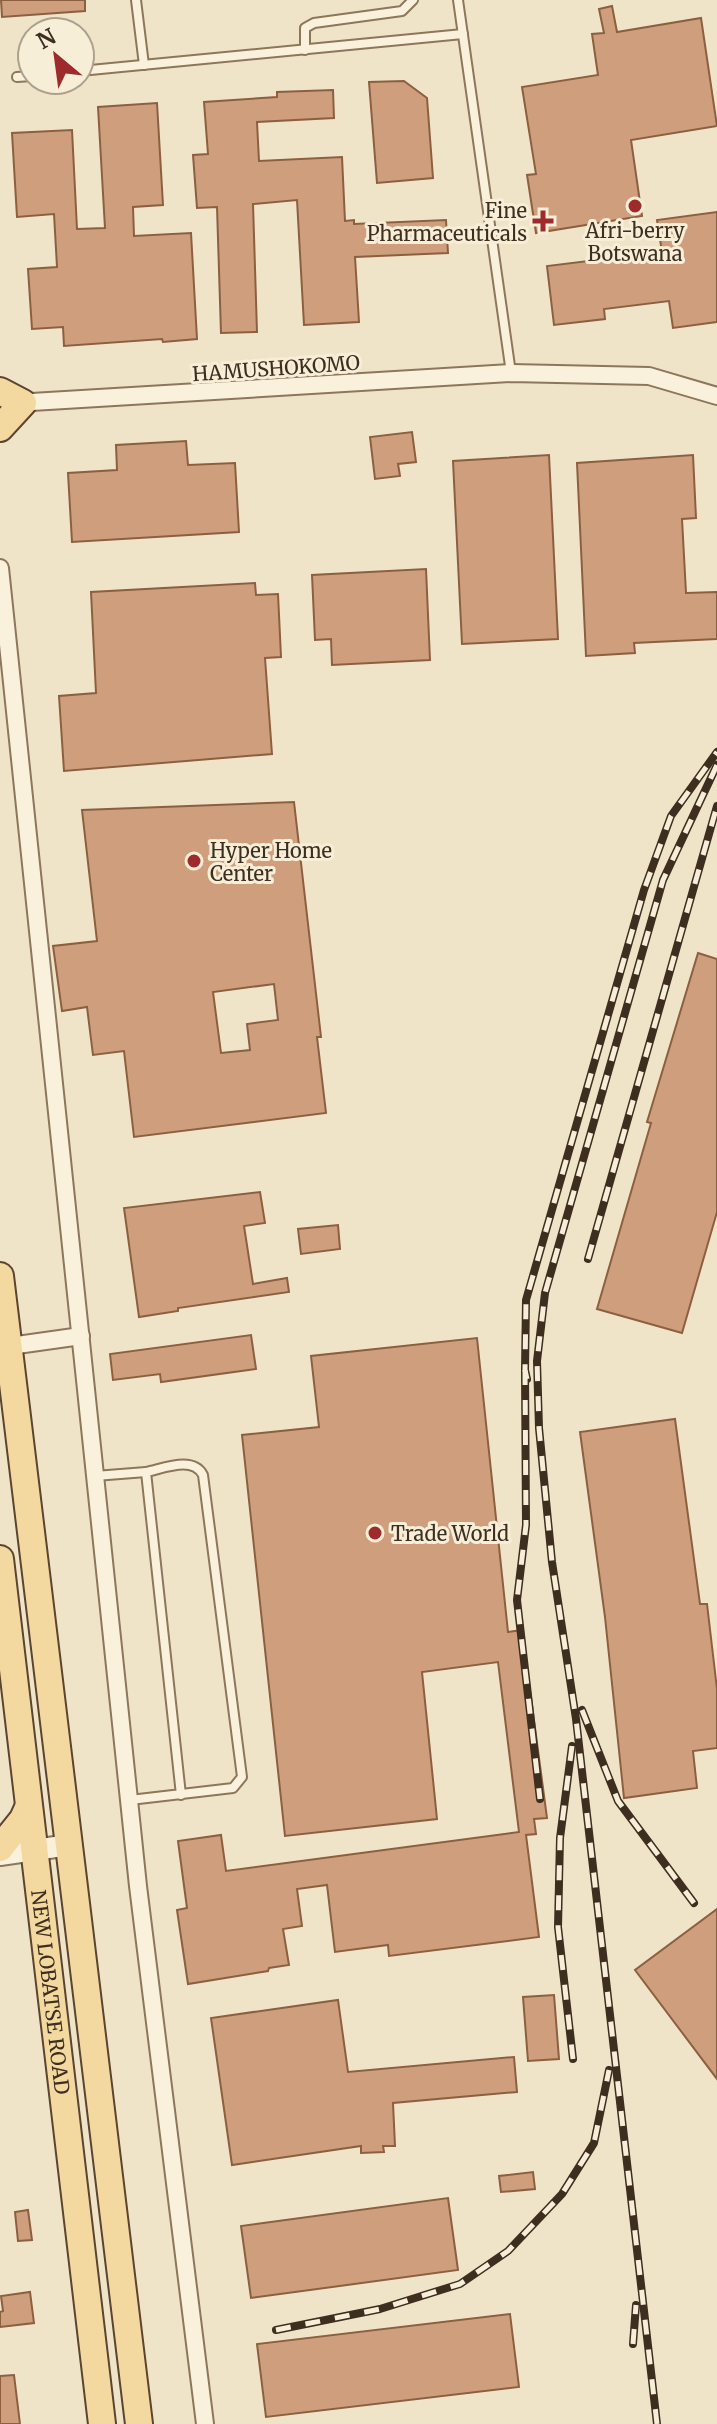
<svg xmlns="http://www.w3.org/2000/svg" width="717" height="2424" viewBox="0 0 717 2424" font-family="Merriweather,serif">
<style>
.building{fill:#cf9f7d;stroke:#8d5f41;stroke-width:2;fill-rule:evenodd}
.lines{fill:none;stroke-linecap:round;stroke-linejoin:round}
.service-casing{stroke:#8d765c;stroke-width:12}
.minor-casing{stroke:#8d765c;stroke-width:20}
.tertiary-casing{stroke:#8d765c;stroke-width:24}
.primary-casing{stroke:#5b4430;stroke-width:30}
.service{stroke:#faf1dc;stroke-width:8}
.minor{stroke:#faf1dc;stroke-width:16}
.tertiary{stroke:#faf1dc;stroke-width:20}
.primary{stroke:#f3d9a0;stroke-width:26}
.rail-casing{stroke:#3d2e20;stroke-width:8}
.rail{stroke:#f7eed8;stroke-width:5;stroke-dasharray:15;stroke-linecap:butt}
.poi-dot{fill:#9e2a2b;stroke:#f7eed8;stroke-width:3}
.labels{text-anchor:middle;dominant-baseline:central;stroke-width:6;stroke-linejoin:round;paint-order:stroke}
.poi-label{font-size:20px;fill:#3d2e20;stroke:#f7eed8;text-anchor:start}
.street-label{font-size:20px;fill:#3d2e20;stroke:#f7eed8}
</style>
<rect width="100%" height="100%" fill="#f0e4c8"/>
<g class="building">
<path d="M1,0H85V11L2,17Z"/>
<path d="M612,6L617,32L701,18L717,126L631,140L642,216L536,233L527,175L536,174L522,87L598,75L592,34L604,33L599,9Z"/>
<path d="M404,81L427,98L433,178L377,183L369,82Z"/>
<path d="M333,90L334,118L257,122L259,161L342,157L345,221L354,220V224L446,220L448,253L355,257L359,322L304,325L297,200L253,204L257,332L221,333L217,207L197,208L193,155L208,154L204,102L277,97V92Z"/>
<path d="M157,103L163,205L133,207L134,236L191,233L197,339L163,342L162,339L64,346L63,327L32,329L28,269L57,267L54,214L17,217L12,133L72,130L77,229L105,228L98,107Z"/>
<path d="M717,212V322L673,328L669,301L604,309L605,319L554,325L547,266L662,252L657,220Z"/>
<path d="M412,432L416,462L398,464L400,476L375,479L370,437Z"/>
<path d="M186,441L188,465L235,463L239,532L72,542L68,473L117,470L116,445Z"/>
<path d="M549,455L558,639L462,644L453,461Z"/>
<path d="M693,455L696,518L682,519L686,593L717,592V639L634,643L635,653L586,656L577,463Z"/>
<path d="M426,569L430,660L332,665L331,639L315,640L312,575Z"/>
<path d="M255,583L256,595L278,594L281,657L265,658L272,754L64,771L59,696L96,693L91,592Z"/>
<path d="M294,802L321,1037H317L326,1113L134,1137L124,1051L93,1055L87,1007L62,1011L53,946L97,941L82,810ZM274,984L278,1020L247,1024L250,1050L221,1053L213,992Z"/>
<path d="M698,953L717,959V1212L682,1333L597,1309L651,1123L647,1122Z"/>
<path d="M260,1192L265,1223L244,1226L253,1284L287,1278L289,1292L178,1308V1311L139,1317L124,1208Z"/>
<path d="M338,1225L340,1249L301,1254L298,1229Z"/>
<path d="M251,1335L256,1369L161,1382L160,1374L113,1380L110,1354Z"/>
<path d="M477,1338L508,1632L522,1630L547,1818L534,1819L536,1834L526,1835L539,1937L389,1956L388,1945L335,1952L327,1885L297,1889L302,1926L283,1929L289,1965L269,1968L268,1971L188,1984L177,1910L187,1908L178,1841L221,1835L226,1871L519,1832L498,1662L422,1672L437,1819L285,1836L242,1435L319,1427L311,1356Z"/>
<path d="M675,1419L700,1604H707L717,1689V1748L693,1751L697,1788L624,1798L605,1617L580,1432Z"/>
<path d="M717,1909V2079L635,1970Z"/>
<path d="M554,1995L559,2059L528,2061L523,1997Z"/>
<path d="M338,2000L348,2072L514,2057L517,2092L393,2103L395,2146H383L384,2152L361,2153V2146L232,2165L211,2018Z"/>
<path d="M533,2172L535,2189L501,2192L499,2176Z"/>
<path d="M448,2198L458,2270L251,2298L241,2226Z"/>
<path d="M28,2210L32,2240L18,2241L15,2212Z"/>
<path d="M30,2292L34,2323L0,2327V2312L3,2311L1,2296Z"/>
<path d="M510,2314L519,2387L266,2417L257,2344Z"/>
<path d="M14,2375L20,2424H0V2376Z"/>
</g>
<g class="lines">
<defs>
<g id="service">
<path d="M136,0L144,65"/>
<path d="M458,0L511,373"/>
<path d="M305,50V28L314,23L402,11L413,0"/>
<path d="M80,71L463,34"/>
<path d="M17,77L32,76"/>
<path d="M95,1476L146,1472"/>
<path d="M130,1800L233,1788L242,1777L203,1475C193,1456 165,1468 146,1472L181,1795"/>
</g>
<g id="minor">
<path d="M15,403L511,373L649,376L717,396"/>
<path d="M0,568L138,1886L205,2424"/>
<path d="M3,1347L81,1336"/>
</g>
<path id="tertiary" d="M0,1855L69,1845"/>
<g id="primary">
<path d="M0,391L23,403L0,428"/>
<path d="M0,1276L139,2424"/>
<path id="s1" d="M0,1559L102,2424"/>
<path d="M0,1848L23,1819L28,1808"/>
</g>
</defs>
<use href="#service" class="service-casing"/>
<use href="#minor" class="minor-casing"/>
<use href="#tertiary" class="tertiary-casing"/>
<use href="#primary" class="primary-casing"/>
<use href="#service" class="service"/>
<use href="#minor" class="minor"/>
<use href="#tertiary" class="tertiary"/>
<use href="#primary" class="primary"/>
<defs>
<g id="rail">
<path d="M588,1259L717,806"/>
<path d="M525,1370L526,1525L517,1600L540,1799"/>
<path d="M527,1379L525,1370L526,1300L644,890L671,816L717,752"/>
<path d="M582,1710L618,1801L694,1903"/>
<path d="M572,1746L560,1838L558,1927L573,2059"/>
<path d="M276,2330L380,2309L460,2284L508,2251L562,2194L594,2143L609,2070"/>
<path d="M633,2344L636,2305"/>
<path d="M657,2424L576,1719L552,1562L539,1428L537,1361L545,1293L663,880L717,765"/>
</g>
</defs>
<use href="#rail" class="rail-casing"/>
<use href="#rail" class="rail"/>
</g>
<g class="poi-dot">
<circle cx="635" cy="206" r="8"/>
<path d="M539 209h8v8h8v8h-8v8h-8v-8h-8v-8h8z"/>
<circle cx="194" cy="861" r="8"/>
<circle cx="375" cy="1533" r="8"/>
</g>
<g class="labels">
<g class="poi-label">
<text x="527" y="210" text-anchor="end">Fine<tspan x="527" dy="23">Pharmaceuticals</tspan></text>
<text x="635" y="230" text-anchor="middle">Afri-berry<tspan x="635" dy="23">Botswana</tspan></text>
<text x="210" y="850">Hyper Home<tspan x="210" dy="23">Center</tspan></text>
<text x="391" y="1533">Trade World</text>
</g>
<g class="street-label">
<text transform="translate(276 368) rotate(-4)">HAMUSHOKOMO</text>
<text stroke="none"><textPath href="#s1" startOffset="436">NEW LOBATSE ROAD</textPath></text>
</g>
</g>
<g transform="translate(56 56) rotate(331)"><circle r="38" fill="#f7eed8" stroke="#ada18e" stroke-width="2"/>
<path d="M0-6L14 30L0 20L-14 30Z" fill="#9e2a2b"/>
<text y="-12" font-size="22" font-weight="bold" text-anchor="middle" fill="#3d2e20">N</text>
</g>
</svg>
